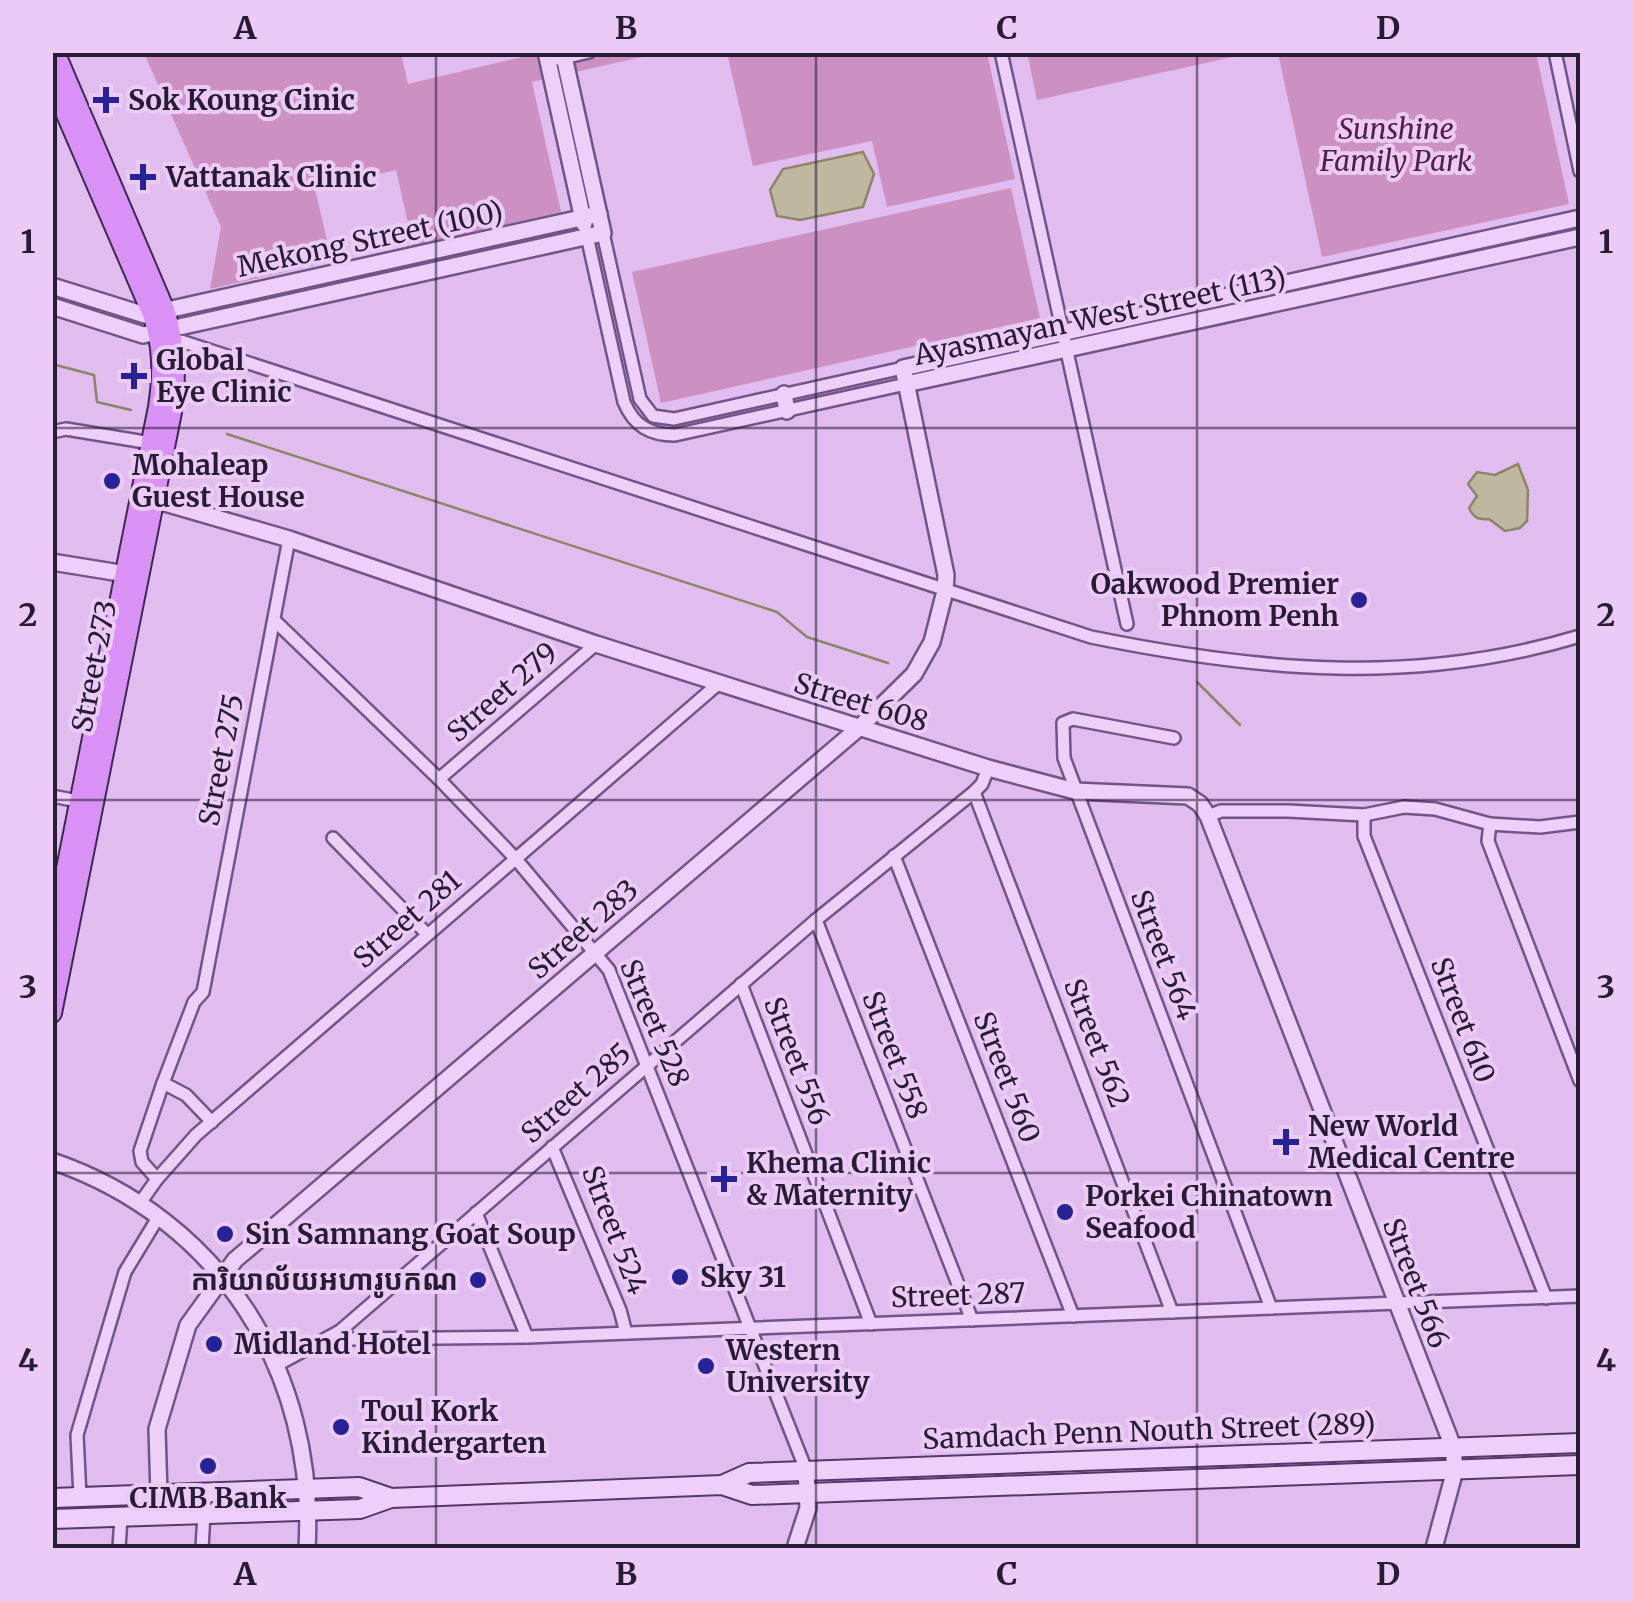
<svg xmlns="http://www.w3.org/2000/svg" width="1633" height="1601" viewBox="0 0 1633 1601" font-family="Merriweather,'Noto Sans Khmer',serif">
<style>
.green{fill:#cd90c3}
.water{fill:#c0b7a0;stroke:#8d8568;stroke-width:2.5}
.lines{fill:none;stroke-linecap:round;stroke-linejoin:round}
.stream{stroke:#8d8568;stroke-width:2.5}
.minor-casing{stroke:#715587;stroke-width:16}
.tertiary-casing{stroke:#715587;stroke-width:20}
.secondary-casing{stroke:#523968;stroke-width:22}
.primary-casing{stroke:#3f2a54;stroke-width:22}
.minor{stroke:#eecffa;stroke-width:11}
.tertiary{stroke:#eecffa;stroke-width:15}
.secondary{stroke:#eecffa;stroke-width:18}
.primary{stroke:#d991f5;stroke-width:18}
.grid{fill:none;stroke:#281b35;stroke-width:2.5;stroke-opacity:0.55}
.poi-dot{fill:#272397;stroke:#ebcbf6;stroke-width:4}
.labels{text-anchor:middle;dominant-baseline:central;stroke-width:8;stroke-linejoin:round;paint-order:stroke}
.poi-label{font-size:28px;font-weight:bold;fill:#281b35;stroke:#ebcbf6;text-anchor:start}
.park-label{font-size:28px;font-style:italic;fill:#522044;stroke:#ebcbf6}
.street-label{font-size:28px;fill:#281b35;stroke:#ebcbf6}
.neatline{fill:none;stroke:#281b35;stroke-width:4}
.grid-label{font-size:32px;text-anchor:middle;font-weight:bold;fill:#281b35}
</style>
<rect width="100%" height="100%" fill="#e1bcef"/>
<g class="green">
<path d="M1027,52H1251V53L1037,100Z"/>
<path d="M144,53H401L408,84L538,53H659L532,82L561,212L413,246L396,170L315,189L332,261L210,289L221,227Z"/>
<path d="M727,53H987L1015,179L887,207L872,141L753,166Z"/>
<path d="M1278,53H1536L1569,204L1322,257Z"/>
<path d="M1011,188L1040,318L661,403L632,272Z"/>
</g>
<g class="water">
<path d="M863,152L874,174L863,207L800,220L777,216L770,190L783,169Z"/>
<path d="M1518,464L1528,490L1527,521L1520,528L1505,531L1489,519C1478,520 1474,518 1469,508L1477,496L1468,484L1477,472L1495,475Z"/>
</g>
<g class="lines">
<g class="stream">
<path d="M52,364L94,375L97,402L131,410"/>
<path d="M227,434L777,612L807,637L888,663"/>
<path d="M1197,682L1240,725"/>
</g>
<defs>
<g id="minor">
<path d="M1001,52L1127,624"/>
<path d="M1555,52L1580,171"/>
<path d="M559,59L589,52"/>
<path d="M603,233L640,399L653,416L674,419L903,368"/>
<path d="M587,236L624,402C634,426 650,435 675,435L906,384"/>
<path d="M174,341H181L1091,637C1258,671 1415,686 1580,636"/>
<path d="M52,432L66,429L151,443"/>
<path d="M274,620L439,779L515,858L609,970L806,1470"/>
<path d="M1174,738L1073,719L1063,723L1064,758L1271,1308"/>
<path d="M439,779L596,644"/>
<path d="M974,792L1172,1312"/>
<path d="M52,796L83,802"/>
<path d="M1364,815V836L1546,1298"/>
<path d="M1208,816L1221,811H1288L1364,815L1404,807L1435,809L1490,824L1540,827L1580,822"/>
<path d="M1490,824L1488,841L1580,1081"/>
<path d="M333,838L427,934"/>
<path d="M894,856L1073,1316"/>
<path d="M816,920L972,1320"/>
<path d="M741,984L871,1324"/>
<path d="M212,1122L186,1095L163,1083L194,1002L203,992L289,539"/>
<path d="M552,1147L620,1310L626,1333"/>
<path d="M157,1179L142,1162L140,1151L163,1083"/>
<path d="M140,1203L157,1179L196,1135L718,684"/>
<path d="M476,1213L527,1337"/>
<path d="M340,1331L348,1339L527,1337L1580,1296"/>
<path d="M277,1365L340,1331L816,920L974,792L982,784L988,768"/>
<path d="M80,1497L77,1435L125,1272L159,1216"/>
<path d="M119,1548L121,1517"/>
<path d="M202,1548L204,1514"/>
</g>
<g id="tertiary">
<path d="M546,52L584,224"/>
<path d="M52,286L145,315L599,214"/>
<path d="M52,306L143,335L603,233L563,52"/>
<path d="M906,384L1580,237"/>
<path d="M784,394L787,411"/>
<path d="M144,497L289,539L596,644L988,768L1075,791L1188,796L1200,804L1208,816L1453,1447L1455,1470L1434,1548"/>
<path d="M52,562L132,575"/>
<path d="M52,1161C221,1219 317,1373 307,1548"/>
<path d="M159,1495L157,1429L188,1325L235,1260L860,727L914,674L932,642L945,591L946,575L903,368L1580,218"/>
<path d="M795,1548L808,1508L806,1470"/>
</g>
<g id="secondary">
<path d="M722,1485L749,1473L1580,1443"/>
<path d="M52,1498L359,1487L391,1498"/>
<path d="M52,1519L360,1509L391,1498L722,1485L752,1495L1580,1465"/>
</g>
<g id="primary">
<path d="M52,82L152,314C163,346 163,374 158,407L52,939"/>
<path d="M52,1013L172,412C177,376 176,346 165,310L55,52"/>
</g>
</defs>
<use href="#minor" class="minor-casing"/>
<use href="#tertiary" class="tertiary-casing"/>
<use href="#secondary" class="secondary-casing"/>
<use href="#primary" class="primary-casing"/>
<use href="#minor" class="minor"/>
<use href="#tertiary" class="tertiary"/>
<use href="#secondary" class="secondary"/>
<use href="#primary" class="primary"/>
</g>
<path class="grid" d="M436,52V1548M816,52V1548M1197,52V1548M52,428H1580M52,800H1580M52,1173H1580"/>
<g class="poi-dot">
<path d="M101 85h10v10h10v10h-10v10h-10v-10h-10v-10h10z"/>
<path d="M138 162h10v10h10v10h-10v10h-10v-10h-10v-10h10z"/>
<path d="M129 361h10v10h10v10h-10v10h-10v-10h-10v-10h10z"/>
<circle cx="112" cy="481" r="10"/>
<circle cx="1359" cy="600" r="10"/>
<path d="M1281 1127h10v10h10v10h-10v10h-10v-10h-10v-10h10z"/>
<path d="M719 1164h10v10h10v10h-10v10h-10v-10h-10v-10h10z"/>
<circle cx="1065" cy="1212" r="10"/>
<circle cx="225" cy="1234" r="10"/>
<circle cx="680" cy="1277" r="10"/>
<circle cx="478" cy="1280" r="10"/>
<circle cx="214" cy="1344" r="10"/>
<circle cx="706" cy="1366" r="10"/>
<circle cx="341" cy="1427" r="10"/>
<circle cx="208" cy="1466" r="10"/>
</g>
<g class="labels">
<g class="poi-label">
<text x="128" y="100">Sok Koung Cinic</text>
<text x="166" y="177">Vattanak Clinic</text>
<text x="156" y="360">Global<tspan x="156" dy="32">Eye Clinic</tspan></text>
<text x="132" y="465">Mohaleap<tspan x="132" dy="32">Guest House</tspan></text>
<text x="1339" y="584" text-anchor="end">Oakwood Premier<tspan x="1339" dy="32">Phnom Penh</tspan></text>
<text x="1308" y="1126">New World<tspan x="1308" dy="32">Medical Centre</tspan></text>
<text x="746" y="1163">Khema Clinic<tspan x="746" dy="32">&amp; Maternity</tspan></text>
<text x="1085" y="1196">Porkei Chinatown<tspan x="1085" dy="32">Seafood</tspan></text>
<text x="245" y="1234">Sin Samnang Goat Soup</text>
<text x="700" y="1277">Sky 31</text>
<text x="458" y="1280" text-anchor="end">ការិយាល័យអហារូបកណ</text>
<text x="234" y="1344">Midland Hotel</text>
<text x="726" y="1350">Western<tspan x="726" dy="32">University</tspan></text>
<text x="361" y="1411">Toul Kork<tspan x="361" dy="32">Kindergarten</tspan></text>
<text x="208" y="1498" text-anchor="middle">CIMB Bank</text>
</g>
<g class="park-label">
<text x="1396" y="129">Sunshine<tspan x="1396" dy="32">Family Park</tspan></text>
</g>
<g class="street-label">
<text transform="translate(370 239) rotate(-12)">Mekong Street (100)</text>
<text transform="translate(1100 316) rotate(-12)">Ayasmayan West Street (113)</text>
<text transform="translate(94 666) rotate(-79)">Street 273</text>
<text transform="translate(502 692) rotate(-41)">Street 279</text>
<text transform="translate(861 702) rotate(17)">Street 608</text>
<text transform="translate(221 760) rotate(-79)">Street 275</text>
<text transform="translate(407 919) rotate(-41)">Street 281</text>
<text transform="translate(583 929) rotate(-41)">Street 283</text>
<text transform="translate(1164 955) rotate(69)">Street 564</text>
<text transform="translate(1463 1020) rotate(69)">Street 610</text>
<text transform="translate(655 1023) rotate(67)">Street 528</text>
<text transform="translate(1097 1043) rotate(69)">Street 562</text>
<text transform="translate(895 1055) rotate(69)">Street 558</text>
<text transform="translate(797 1061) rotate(69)">Street 556</text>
<text transform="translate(1007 1077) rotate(69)">Street 560</text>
<text transform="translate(576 1093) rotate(-41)">Street 285</text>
<text transform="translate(615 1230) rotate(69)">Street 524</text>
<text transform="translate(1416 1283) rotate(69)">Street 566</text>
<text transform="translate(958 1295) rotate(-2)">Street 287</text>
<text transform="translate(1149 1431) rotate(-2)">Samdach Penn Nouth Street (289)</text>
</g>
</g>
<rect width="1633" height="1601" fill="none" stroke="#ebcbf6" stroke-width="110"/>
<rect x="55" y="55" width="1523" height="1491" class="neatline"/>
<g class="grid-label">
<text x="245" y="39">A</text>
<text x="626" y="39">B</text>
<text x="1007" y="39">C</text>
<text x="1388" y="39">D</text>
<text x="28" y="253">1</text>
<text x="1606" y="253">1</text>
<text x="28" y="626">2</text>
<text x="1606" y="626">2</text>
<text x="28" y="998">3</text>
<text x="1606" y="998">3</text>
<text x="28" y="1371">4</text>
<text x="1606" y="1371">4</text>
<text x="245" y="1585">A</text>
<text x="626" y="1585">B</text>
<text x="1007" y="1585">C</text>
<text x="1388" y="1585">D</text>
</g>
</svg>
